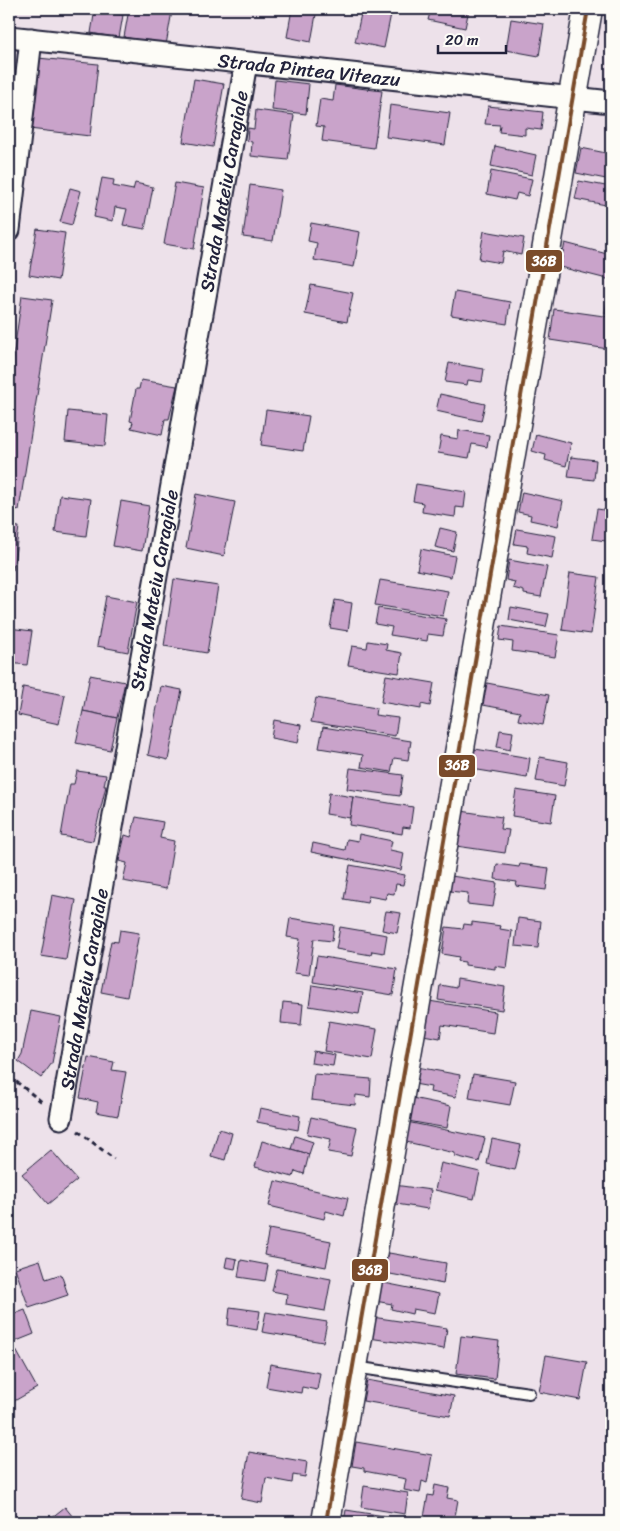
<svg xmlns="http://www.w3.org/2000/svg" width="620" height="1531" viewBox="0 0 620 1531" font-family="Sriracha,sans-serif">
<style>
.building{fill:#c9a3ca;stroke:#22223b}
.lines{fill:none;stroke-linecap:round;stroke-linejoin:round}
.lane-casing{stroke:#22223b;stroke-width:14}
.street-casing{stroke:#22223b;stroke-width:25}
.secondary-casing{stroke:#22223b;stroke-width:31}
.path{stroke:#22223b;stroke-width:3;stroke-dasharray:5 4;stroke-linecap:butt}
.lane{stroke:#fdfcf7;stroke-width:10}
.street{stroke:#fdfcf7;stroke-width:21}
.secondary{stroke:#fdfcf7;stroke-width:28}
.bus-1-casing{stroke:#fdfcf7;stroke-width:8}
.bus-1{stroke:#7a4b2a;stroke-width:4}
.labels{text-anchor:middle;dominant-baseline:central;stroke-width:4;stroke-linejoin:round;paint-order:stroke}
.street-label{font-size:19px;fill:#22223b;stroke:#fdfcf7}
.line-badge{stroke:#fdfcf7;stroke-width:2}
.badge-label{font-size:14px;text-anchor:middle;font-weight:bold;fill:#fff}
</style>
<rect width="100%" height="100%" fill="#ede1ea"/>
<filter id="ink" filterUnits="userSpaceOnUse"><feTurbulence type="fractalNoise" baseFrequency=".02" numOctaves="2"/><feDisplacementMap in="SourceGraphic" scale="10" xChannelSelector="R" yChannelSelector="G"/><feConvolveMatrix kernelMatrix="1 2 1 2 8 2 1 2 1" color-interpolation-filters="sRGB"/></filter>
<g filter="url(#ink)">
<g class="building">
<path d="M95,9L123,15L119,38L91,33Z"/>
<path d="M129,9L172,11L166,45L124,37Z"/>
<path d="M292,9H317L311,42L287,37Z"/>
<path d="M362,9H392L384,48L355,42Z"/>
<path d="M431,9H469L465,28L428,20Z"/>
<path d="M511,19L544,24L539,56L506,50Z"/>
<path d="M38,58L98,64L90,136L29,129Z"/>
<path d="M194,79L224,84L213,147L183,142Z"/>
<path d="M275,80L309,84L306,114L272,110Z"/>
<path d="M9,81H15L11,119H9Z"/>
<path d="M335,85L382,91L374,148L322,141L324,127L316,126L320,99L333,101Z"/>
<path d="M390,105L450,113L445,145L386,137Z"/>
<path d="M488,106L543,112L541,130L525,128V135L499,132L500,125L485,124Z"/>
<path d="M256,110L294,115L288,160L251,156L252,142L247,141L248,128L254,129Z"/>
<path d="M611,122V143L607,142Z"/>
<path d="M495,146L536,155L532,175L491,166Z"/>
<path d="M581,148L611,154L606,179L576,173Z"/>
<path d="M491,171L532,179L528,196L517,193L515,200L487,194Z"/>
<path d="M102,178L114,180L113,186L133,190L135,183L153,187L145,229L123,225L127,209L115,207L113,221L94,217Z"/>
<path d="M579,181L611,187V206L575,199Z"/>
<path d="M175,183L204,188L194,249L164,244Z"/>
<path d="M250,185L281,190L273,241L243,237Z"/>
<path d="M70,188L81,191L72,225L60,222Z"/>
<path d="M311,223L360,232L354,267L314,260L317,243L308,241Z"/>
<path d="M37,229L65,233L58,280L29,275Z"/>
<path d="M484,231L524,238L521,255L503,251L501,263L479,259Z"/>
<path d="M565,243L611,255V280L560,267Z"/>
<path d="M311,285L353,293L347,322L305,314Z"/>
<path d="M608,291L611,292V314L605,313Z"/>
<path d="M455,292L510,302L507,324L451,315Z"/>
<path d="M22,296L52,300L19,510L9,508V386Z"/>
<path d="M554,309L611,317L608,349L550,340Z"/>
<path d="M449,363L484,369L482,382L468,380L467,385L445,382Z"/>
<path d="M141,380L177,386L169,419H165L162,435L131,428L133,422L130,421L136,389H139Z"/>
<path d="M440,394L485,404L481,421L436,411Z"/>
<path d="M266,410L309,416L303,451L261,445Z"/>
<path d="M68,411L108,415L105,446L65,442Z"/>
<path d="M459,430L489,435L487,447L472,444L469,458L438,453L441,436L458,439Z"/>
<path d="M536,434L571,443L566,466L545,460L546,455L532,451Z"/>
<path d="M571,457L596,460L594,480L568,477Z"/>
<path d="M416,484L466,492L464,508L456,507L455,517L422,512L423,503L413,501Z"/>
<path d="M522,492L563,501L558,526L530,520L531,515L518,512Z"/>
<path d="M196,494L235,502L224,556L186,548Z"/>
<path d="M60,495L91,499L86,536L55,532Z"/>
<path d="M121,501L149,506L142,551L113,546Z"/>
<path d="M597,509L611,511L606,541L592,539Z"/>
<path d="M9,526L19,527L13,570L9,569Z"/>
<path d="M440,528L457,532L453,551L435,547Z"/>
<path d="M517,529L556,536L552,558L527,553L528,546L514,544Z"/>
<path d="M421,549L455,556L451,577L417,570Z"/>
<path d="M509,560L547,567L541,597L524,594V591L513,588L515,582L506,580Z"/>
<path d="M570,573L599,577L591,634L562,630Z"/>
<path d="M174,579L218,586L207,653L164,646Z"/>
<path d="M380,580L448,591L443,616L375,605Z"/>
<path d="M106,596L137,602L128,652L97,646Z"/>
<path d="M335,600L352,603L348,631L330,628Z"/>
<path d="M511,607L549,614L546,627L509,620Z"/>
<path d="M378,608L446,619L443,636L428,634L427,641L390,635L392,627L375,624Z"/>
<path d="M501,626L559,635L555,657L512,651L513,642L499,640Z"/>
<path d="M9,628L32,631L27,665L9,663Z"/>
<path d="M368,641L387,644L386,650L402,653L399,673L348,665L352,646L367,648Z"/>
<path d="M90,675L125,682L117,718L83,711Z"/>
<path d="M386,675L434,683L430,706L421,704V709L381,702Z"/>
<path d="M487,683L549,695L543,725L518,720L520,712L483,705Z"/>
<path d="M161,686L182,690L168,760L148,755Z"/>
<path d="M23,687L65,695L59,724L18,715Z"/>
<path d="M316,698L376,708L375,715L398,718L395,736L311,722Z"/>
<path d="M83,711L117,718L110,750L76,743Z"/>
<path d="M274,720L301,725L298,743L271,738Z"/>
<path d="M323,727L411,741L408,760L394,758L391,772L361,767L363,755L319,748Z"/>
<path d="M500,730L513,732L510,750L497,747Z"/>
<path d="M475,749L530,758L527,778L472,769Z"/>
<path d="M540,757L568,762L564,786L536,781Z"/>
<path d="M350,768L403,775L400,796L347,789Z"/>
<path d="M77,771L106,775L104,786H106L93,841L61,836L70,784H74Z"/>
<path d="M516,790L555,796L551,822L512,816Z"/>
<path d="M329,793L353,797L350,818L326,814Z"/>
<path d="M353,797L413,807L410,828L403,827L402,834L349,825Z"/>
<path d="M461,811L502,817L500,829L509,830L505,853L456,846Z"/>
<path d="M136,817L163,822L160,838L174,841L166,889L123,881L127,863L119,861L125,835L131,837Z"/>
<path d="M359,834L392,841L390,850L404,853L401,870L311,852L313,843L345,850L347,839L358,841Z"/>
<path d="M497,864L519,867L520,864L549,868L546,890L516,886L517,882L495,879Z"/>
<path d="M350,865L405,875L403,885L396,884L394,894L387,893L385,899L368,896L367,903L344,899Z"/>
<path d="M451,876L497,883L493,907L467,904L468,893L449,891Z"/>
<path d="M52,895L76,900L66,960L41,956Z"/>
<path d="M386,911L401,913L397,933L382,930Z"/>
<path d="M290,918L334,925L332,941L314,939L309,975L294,973L300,939L287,937Z"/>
<path d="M518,918L541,921L538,948L515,946Z"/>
<path d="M472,922L501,926L500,929L512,931L507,968L495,966V969L465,965V962L458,961L459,957L442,954L446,927L463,929L464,924L472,925Z"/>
<path d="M340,927L387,935L384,953L372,951L371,955L336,949Z"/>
<path d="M120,930L139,933L127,997L101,992L111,941L118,942Z"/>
<path d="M317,956L397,969L393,995L313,982Z"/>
<path d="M457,979L505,987L502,1010L438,1000L440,985L456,988Z"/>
<path d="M312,985L363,993L359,1014L309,1006Z"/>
<path d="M429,1001L496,1012L493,1033L442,1025L440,1038L423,1035Z"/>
<path d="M283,1002L303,1004L301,1025L281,1023Z"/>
<path d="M31,1011L61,1017L52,1063L41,1078L18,1061L22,1054Z"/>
<path d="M329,1021L377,1029L372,1059L324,1051Z"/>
<path d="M313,1051L335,1055L333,1066L311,1063Z"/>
<path d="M88,1057L114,1062L112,1070L126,1072L118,1116L96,1112L98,1102L80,1098Z"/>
<path d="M417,1067L460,1075L456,1097L430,1092L431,1087L414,1084Z"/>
<path d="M314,1074L371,1079L370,1097L356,1095L355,1105L311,1100Z"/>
<path d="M473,1074L515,1081L510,1105L469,1098Z"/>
<path d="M412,1098L451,1106L447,1128L408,1121Z"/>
<path d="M260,1108L300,1116L298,1130L257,1122Z"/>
<path d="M311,1117L357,1127L351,1156L328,1152L331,1139L307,1134Z"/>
<path d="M407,1122L485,1138L479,1162L455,1156V1153L402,1141Z"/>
<path d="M219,1129L232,1133L225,1160L211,1156Z"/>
<path d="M295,1136L313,1142L309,1154L291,1149Z"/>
<path d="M492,1139L521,1145L515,1170L487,1164Z"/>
<path d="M262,1141L309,1154L304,1174L295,1171L293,1177L255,1167Z"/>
<path d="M51,1150L77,1180L48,1204L22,1174Z"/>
<path d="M441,1163L480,1172L474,1199L435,1190Z"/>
<path d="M275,1181L348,1198L344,1216L326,1211L324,1219L269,1206Z"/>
<path d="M394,1185L431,1190L428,1209L390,1203Z"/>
<path d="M269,1229L331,1241L326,1267L264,1255Z"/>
<path d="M389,1253L446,1263L443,1284L385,1273L387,1267L381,1266L383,1256L388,1257Z"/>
<path d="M227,1257L237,1259L235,1269L225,1267Z"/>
<path d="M40,1260L46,1279L61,1274L68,1295L29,1308L15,1268Z"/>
<path d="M241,1260L268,1265L265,1281L238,1277Z"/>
<path d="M277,1269L331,1279L325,1311L286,1304L287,1294L272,1291Z"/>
<path d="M379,1282L439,1294L435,1313L413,1309L412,1314L391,1309L392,1304L375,1301Z"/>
<path d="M230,1307L260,1311L257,1330L228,1325Z"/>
<path d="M25,1310L34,1334L9,1344V1316Z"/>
<path d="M266,1312L327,1322L323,1342L262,1332Z"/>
<path d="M372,1317L447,1328L444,1349L369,1338Z"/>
<path d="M461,1336L499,1341L495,1379L456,1374Z"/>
<path d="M16,1350L37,1388L9,1404V1354Z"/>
<path d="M546,1355L587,1362L580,1400L539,1392Z"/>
<path d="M270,1364L320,1373L317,1390L302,1387L301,1393L266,1387Z"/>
<path d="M367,1380L454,1396L450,1416L363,1401Z"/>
<path d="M356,1442L432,1455L427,1483L422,1481L420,1493L404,1490L406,1479L364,1471V1468L352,1466Z"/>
<path d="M249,1452L307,1462L305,1477L293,1475L292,1483L266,1478L262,1503L241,1499Z"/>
<path d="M435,1485L449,1488L447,1498L458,1500L454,1522L424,1517L428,1495L433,1496Z"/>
<path d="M364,1486L408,1493L405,1514L361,1507Z"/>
<path d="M65,1507L77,1522H46Z"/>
<path d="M346,1510L384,1516V1522H344Z"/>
</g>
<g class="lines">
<defs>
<path id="lane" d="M354,1367L529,1393"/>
<g id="street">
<path id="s1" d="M9,37L611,102"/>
<path d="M9,230L31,39"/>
<path id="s2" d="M61,1118L246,63"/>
</g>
<path id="secondary" d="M326,1522L588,9"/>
</defs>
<use href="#lane" class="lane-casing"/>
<use href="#street" class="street-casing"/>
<use href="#secondary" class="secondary-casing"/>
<g class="path">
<path d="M9,1076L42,1102"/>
<path d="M78,1131L114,1159"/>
</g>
<use href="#lane" class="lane"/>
<use href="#street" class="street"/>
<use href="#secondary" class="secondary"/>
<defs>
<path id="bus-1" d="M326,1522L588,9"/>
</defs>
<use href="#bus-1" class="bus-1-casing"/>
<use href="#bus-1" class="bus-1"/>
</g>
</g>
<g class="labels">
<g class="street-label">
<text stroke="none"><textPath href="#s1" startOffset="302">Strada Pintea Viteazu</textPath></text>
<text stroke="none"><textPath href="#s2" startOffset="941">Strada Mateiu Caragiale</textPath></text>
<text stroke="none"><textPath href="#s2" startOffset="536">Strada Mateiu Caragiale</textPath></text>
<text stroke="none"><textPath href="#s2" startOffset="131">Strada Mateiu Caragiale</textPath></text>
</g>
</g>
<g class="line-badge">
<rect x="525" y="249" width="38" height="24" rx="5" fill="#7a4b2a"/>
<rect x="438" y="754" width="38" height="24" rx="5" fill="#7a4b2a"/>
<rect x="351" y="1258" width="38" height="24" rx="5" fill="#7a4b2a"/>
</g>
<g class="badge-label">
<text x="544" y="266">36B</text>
<text x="457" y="770">36B</text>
<text x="370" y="1275">36B</text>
</g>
<rect width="620" height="1531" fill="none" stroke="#fdfcf7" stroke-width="30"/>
<rect x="15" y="15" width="590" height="1501" fill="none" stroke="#22223b" stroke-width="2" filter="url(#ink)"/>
<path d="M438 45v8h68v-8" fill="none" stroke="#22223b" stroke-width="2.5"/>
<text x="445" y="45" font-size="15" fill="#22223b" stroke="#fdfcf7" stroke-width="4" paint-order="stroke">20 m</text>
</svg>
